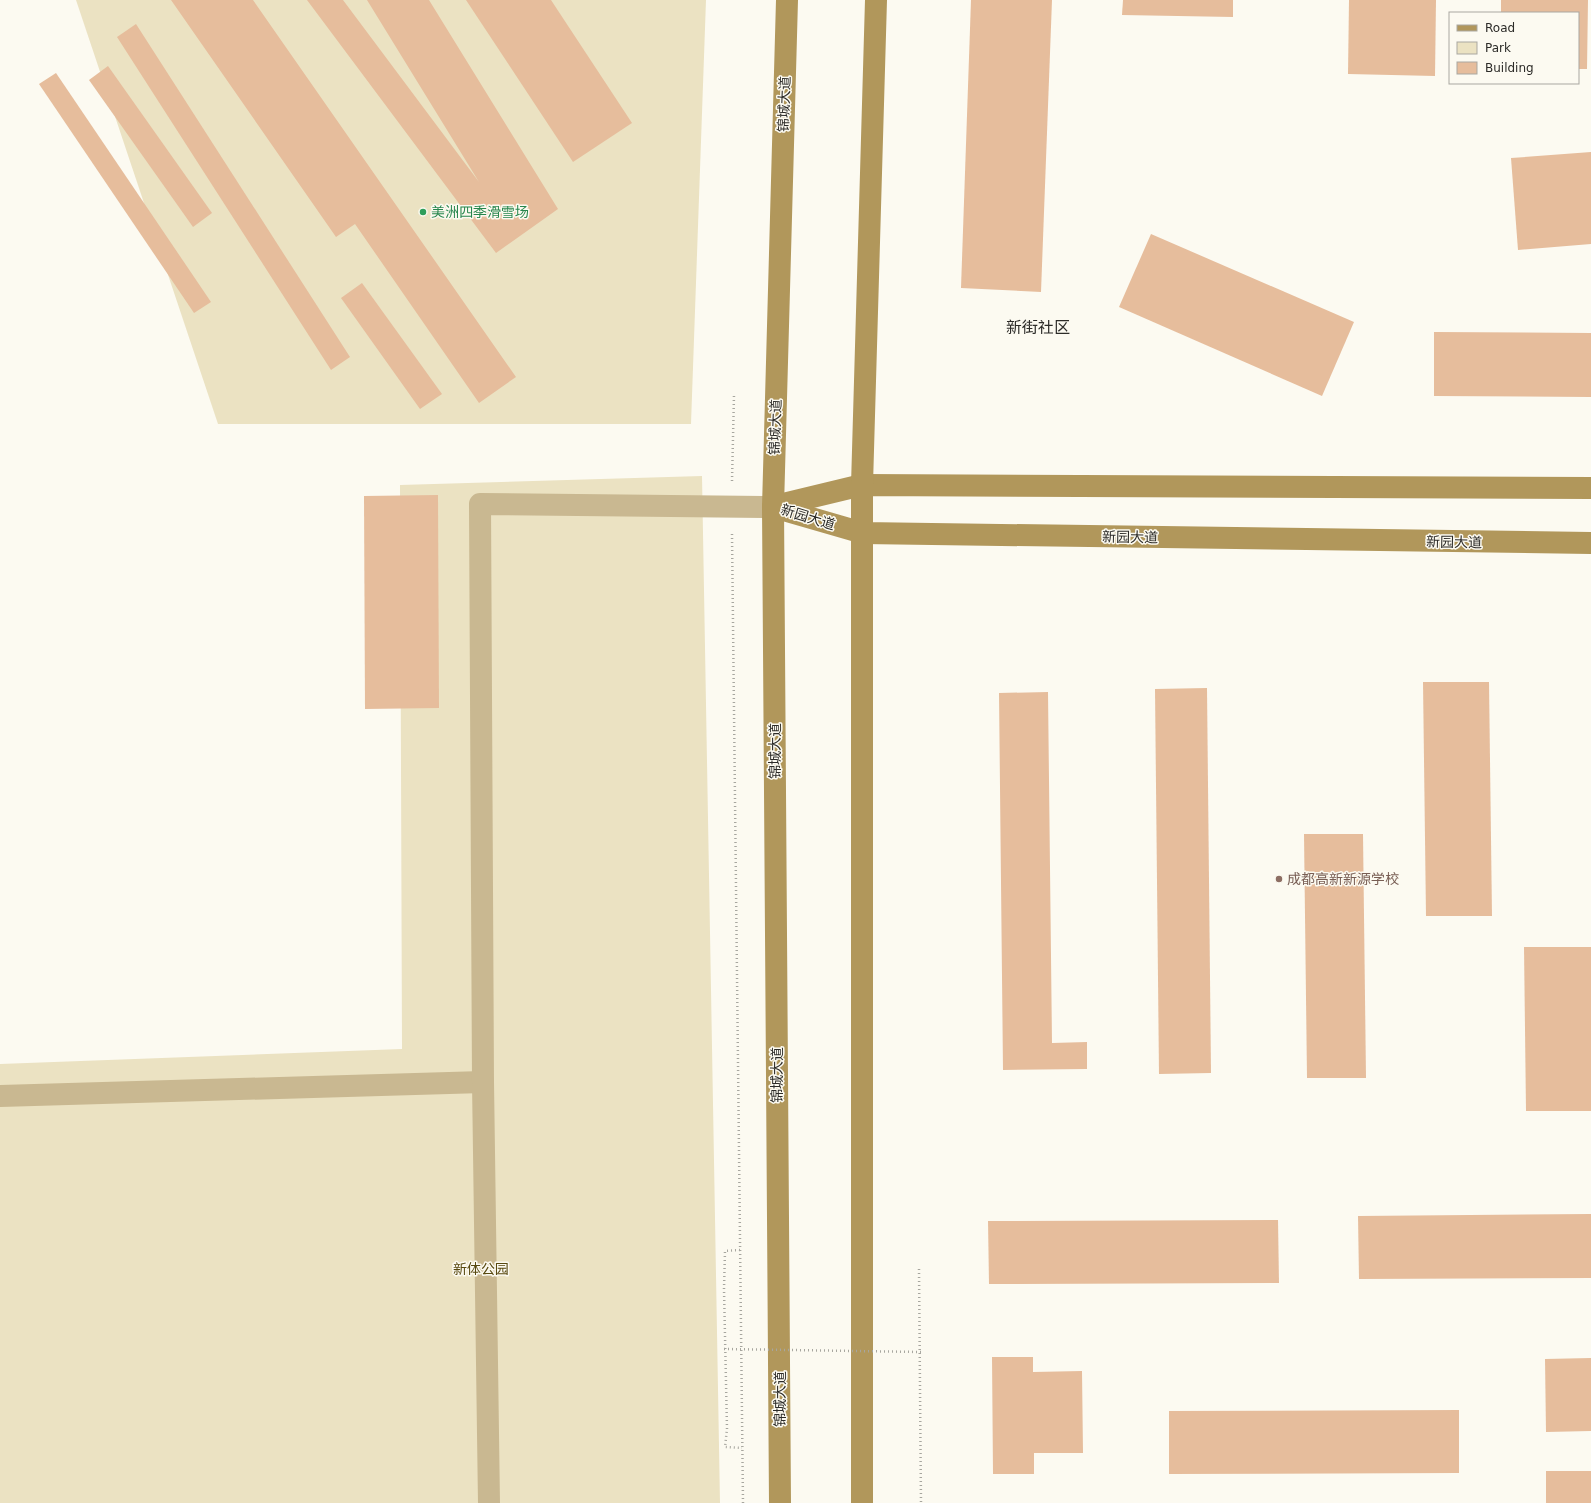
<svg xmlns="http://www.w3.org/2000/svg" width="1591" height="1503" viewBox="0 0 1591 1503" font-family="'DejaVu Sans','Noto Sans SC',sans-serif">
<style>
.green{fill:#ebe2c2}
.building{fill:#e6bd9c}
.lines{fill:none;stroke-linecap:round;stroke-linejoin:round}
.path{stroke:#a7a69f;stroke-width:2.5;stroke-dasharray:1 3;stroke-linecap:butt}
.street{stroke:#c9b891;stroke-width:22}
.secondary{stroke:#b1975b;stroke-width:22}
.path-bridge{stroke:#a7a69f;stroke-width:2.5;stroke-dasharray:1 3;stroke-linecap:butt}
.leisure-dot{fill:#2e9e5b;stroke:#fcfaf1;stroke-width:1.5}
.education-dot{fill:#8d6e63;stroke:#fcfaf1;stroke-width:1.5}
.labels{text-anchor:middle;dominant-baseline:central;stroke-width:3;stroke-linejoin:round;paint-order:stroke}
.street-label{font-size:14px;fill:#2c2b28;stroke:#fcfaf1}
.leisure-label{font-size:14px;fill:#27864d;stroke:#fcfaf1;text-anchor:start}
.education-label{font-size:14px;fill:#785e54;stroke:#fcfaf1;text-anchor:start}
.park-label{font-size:14px;fill:#584910;stroke:#fcfaf1}
.quarter-label{font-size:16px;fill:#2c2b28;stroke:#fcfaf1}
</style>
<rect width="100%" height="100%" fill="#fcfaf1"/>
<g class="green">
<path d="M76,0H706L691,424H218Z"/>
<path d="M702,476L720,1503H0V1064L402,1049L400,485Z"/>
</g>
<g class="building">
<path d="M171,0H253L516,377L479,403L355,224L336,237Z"/>
<path d="M307,0H343L479,182L367,0H429L558,209L496,253Z"/>
<path d="M466,0H551L632,123L573,162Z"/>
<path d="M971,0H1052L1041,292L961,288Z"/>
<path d="M1123,0H1233V17L1122,15Z"/>
<path d="M1349,0H1436L1435,76L1348,74Z"/>
<path d="M1501,0H1588L1587,69H1578V13H1501Z"/>
<path d="M136,24L350,357L331,370L117,37Z"/>
<path d="M108,66L212,213L193,227L89,80Z"/>
<path d="M56,73L211,302L194,313L39,84Z"/>
<path d="M1591,152V244L1518,250L1511,158Z"/>
<path d="M1151,234L1354,322L1322,396L1119,307Z"/>
<path d="M362,283L442,394L420,409L341,298Z"/>
<path d="M1434,332L1591,333V397L1434,396Z"/>
<path d="M438,495L439,708L365,709L364,496Z"/>
<path d="M1423,682H1489L1492,916H1426Z"/>
<path d="M1207,688L1211,1073L1159,1074L1155,689Z"/>
<path d="M1048,692L1052,1043L1087,1042V1069L1003,1070L999,693Z"/>
<path d="M1304,834H1363L1366,1078H1307Z"/>
<path d="M1524,947H1591V1111H1526Z"/>
<path d="M1591,1214V1278L1359,1279L1358,1216Z"/>
<path d="M1278,1220L1279,1283L989,1284L988,1221Z"/>
<path d="M992,1357H1033V1372L1082,1371L1083,1453H1034V1474H993Z"/>
<path d="M1591,1358V1431L1546,1432L1545,1359Z"/>
<path d="M1459,1410V1473L1169,1474V1411Z"/>
<rect x="1546" y="1471" width="45" height="32"/>
</g>
<g class="lines">
<g class="path">
<path d="M732,481L734,395"/>
<path d="M732,534L743,1503"/>
<path d="M740,1250L725,1251L724,1289L727,1429L725,1447L742,1448"/>
<path d="M919,1269L921,1503"/>
</g>
<g class="street">
<path d="M0,1096L483,1082"/>
<path d="M489,1503L483,1082L480,504L773,507"/>
</g>
<g class="secondary">
<path d="M775,506L862,485L1591,488"/>
<path d="M773,507L863,533L1591,543"/>
<path d="M780,1503L773,507L787,0"/>
<path d="M862,1503V485L876,0"/>
</g>
<path class="path-bridge" d="M724,1349L921,1352"/>
</g>
<circle class="leisure-dot" cx="423" cy="212" r="4"/>
<circle class="education-dot" cx="1279" cy="879" r="4"/>
<g class="labels">
<g class="street-label">
<text transform="translate(784 104) rotate(-88)">锦城大道</text>
<text transform="translate(775 427) rotate(-88)">锦城大道</text>
<text transform="translate(808 517) rotate(17)">新园大道</text>
<text transform="translate(1130 537) rotate(1)">新园大道</text>
<text transform="translate(1454 542) rotate(1)">新园大道</text>
<text transform="translate(775 751) rotate(-90)">锦城大道</text>
<text transform="translate(777 1075) rotate(-90)">锦城大道</text>
<text transform="translate(780 1399) rotate(-90)">锦城大道</text>
</g>
<g class="leisure-label">
<text x="431" y="212">美洲四季滑雪场</text>
</g>
<g class="education-label">
<text x="1287" y="879">成都高新新源学校</text>
</g>
<g class="park-label">
<text x="481" y="1269">新体公园</text>
</g>
<g class="quarter-label">
<text x="1038" y="327">新街社区</text>
</g>
</g>
<rect x="1449" y="12" width="130" height="72" fill="#fcfaf1" stroke="#a9a7a1"/>
<rect x="1457" y="25" width="20" height="6" fill="#b1975b" stroke="#a9a7a1"/>
<text x="1485" y="32" font-size="12" fill="#2c2b28">Road</text>
<rect x="1457" y="42" width="20" height="12" fill="#ebe2c2" stroke="#a9a7a1"/>
<text x="1485" y="52" font-size="12" fill="#2c2b28">Park</text>
<rect x="1457" y="62" width="20" height="12" fill="#e6bd9c" stroke="#a9a7a1"/>
<text x="1485" y="72" font-size="12" fill="#2c2b28">Building</text>
</svg>
